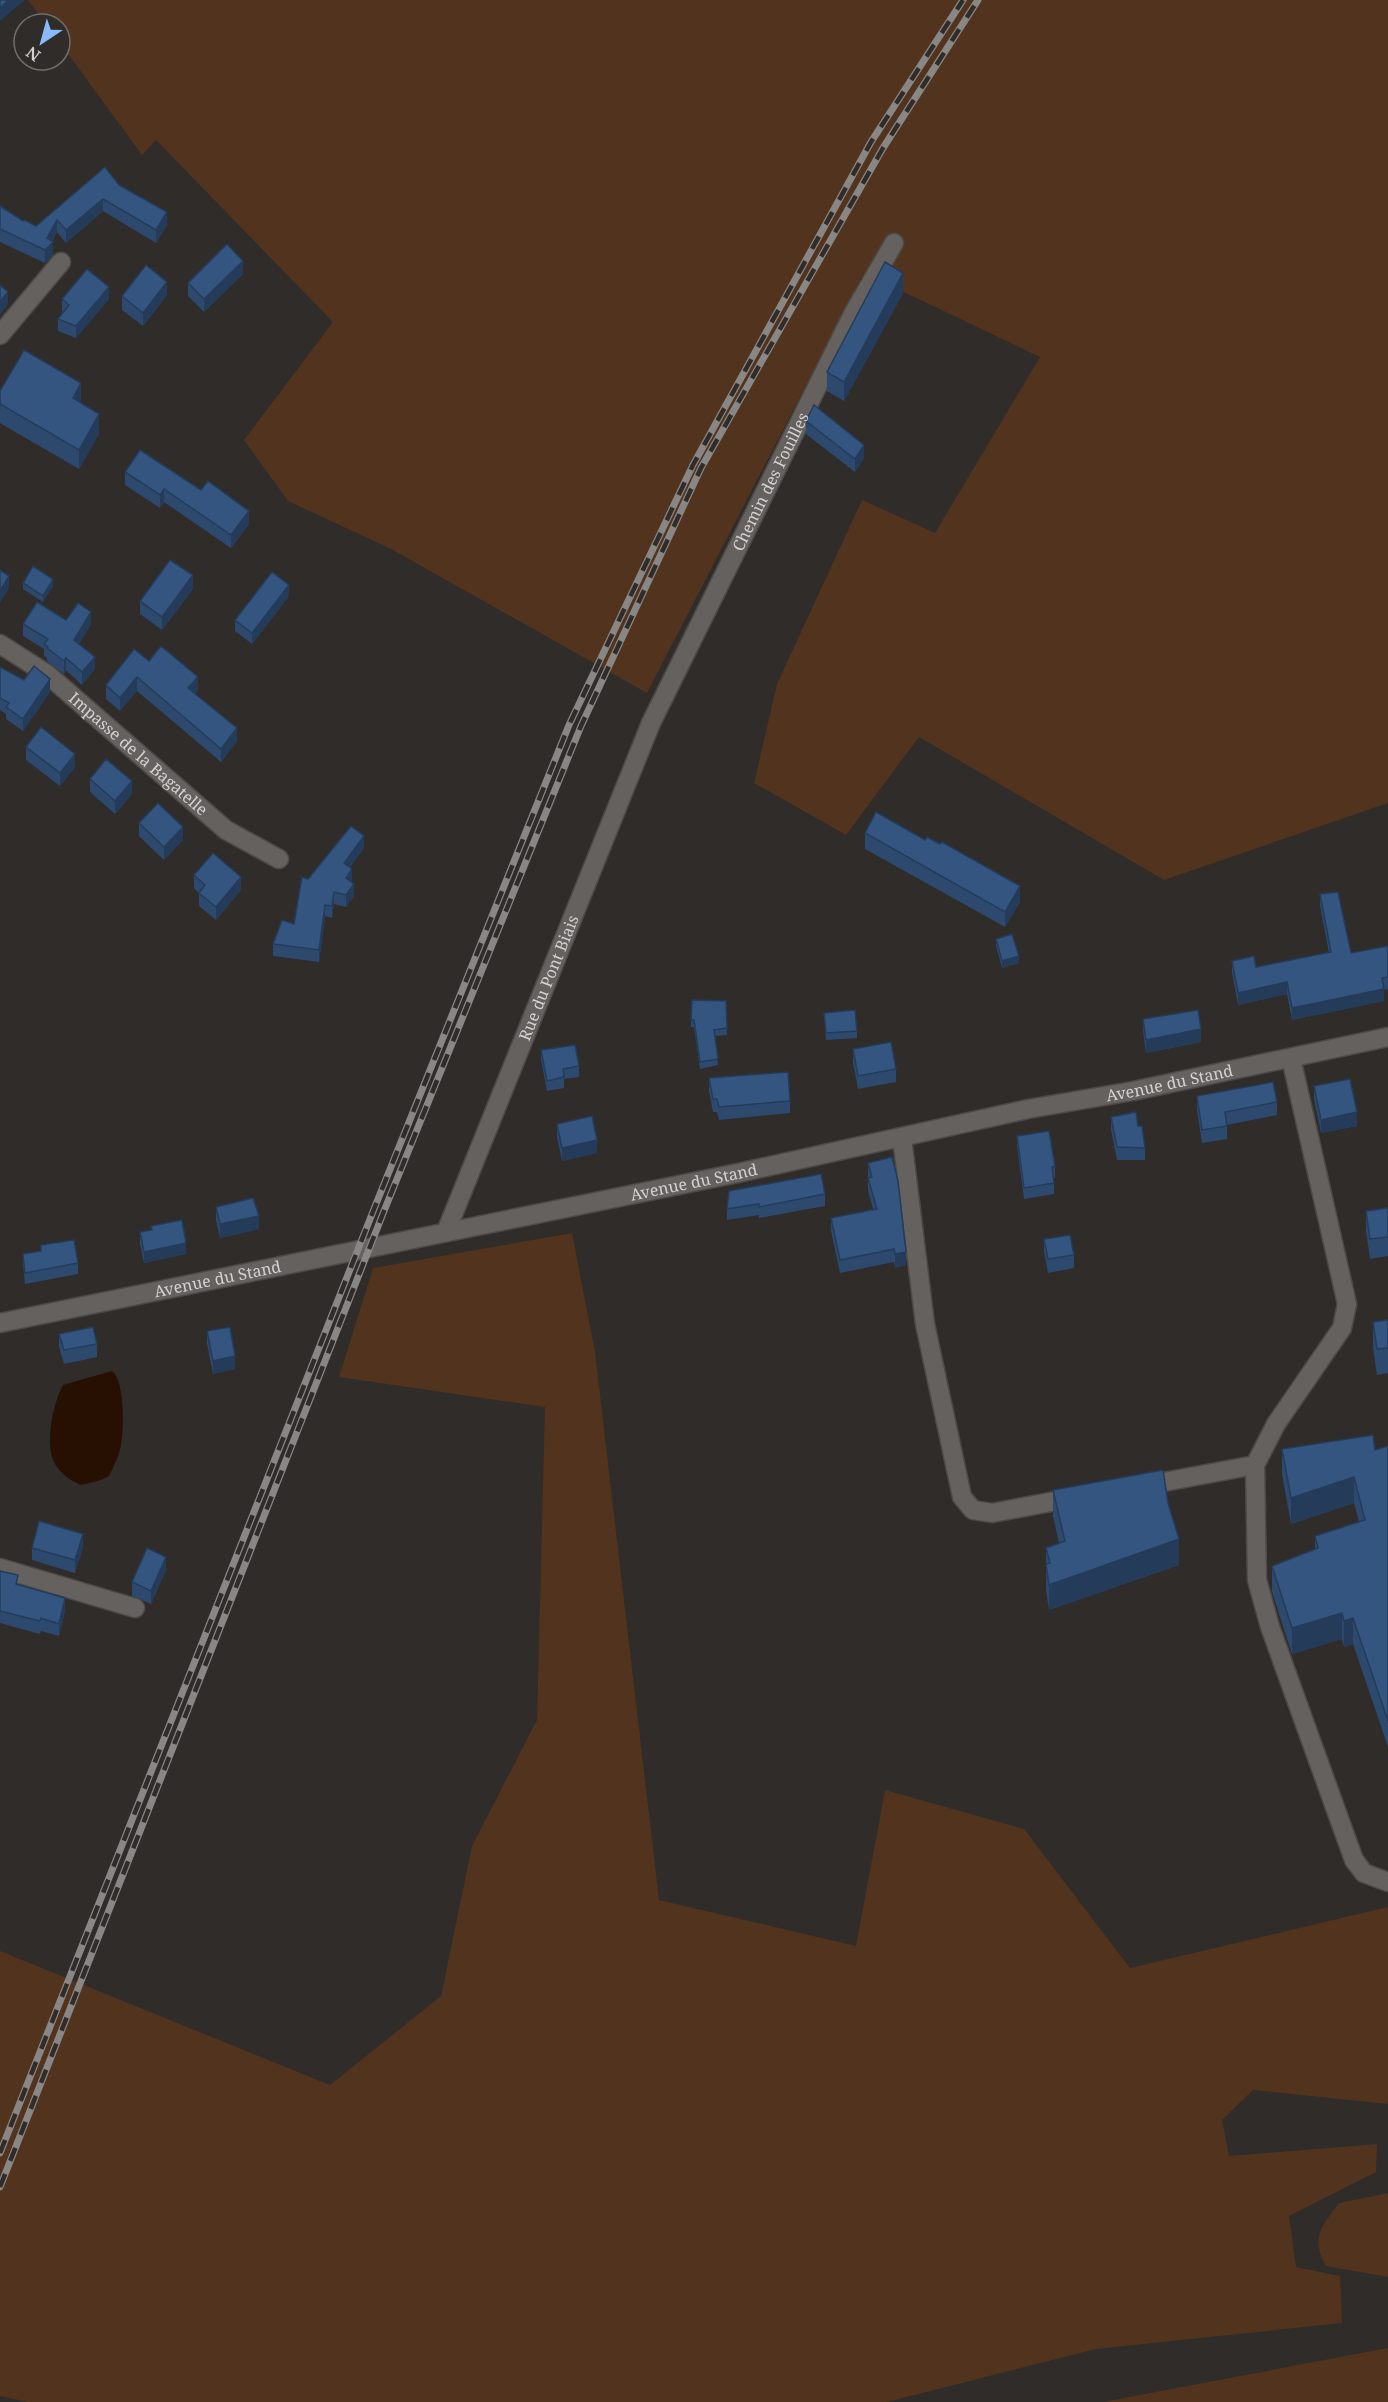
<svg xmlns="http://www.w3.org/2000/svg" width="1388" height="2402" viewBox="0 0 1388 2402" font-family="'Noto Serif',serif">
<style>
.green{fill:#52331d}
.water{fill:#271001}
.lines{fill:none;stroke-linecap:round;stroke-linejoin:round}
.minor-casing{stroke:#4c4947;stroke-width:21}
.minor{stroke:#64615f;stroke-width:18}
.rail-casing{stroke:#898785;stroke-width:7}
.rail{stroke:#2f2c2a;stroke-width:4.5;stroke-dasharray:14;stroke-linecap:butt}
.wall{fill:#2d496e}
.shaded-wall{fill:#243c5a}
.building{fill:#345580;stroke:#243c5a;stroke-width:1.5}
.labels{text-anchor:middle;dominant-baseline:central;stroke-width:6;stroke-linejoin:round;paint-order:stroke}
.street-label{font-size:16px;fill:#d4d2d0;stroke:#2f2c2a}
</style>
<rect width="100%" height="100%" fill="#2f2c2a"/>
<g class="green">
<path d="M28,0H1388V803L1164,880L919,737L846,835L754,783L777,684L862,500L935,533L1040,357L864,273L647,693L391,549L288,501L244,440L333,322L156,140L142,155L60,43V24H46Z"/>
<path d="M572,1233L595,1352L659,1900L856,1946L885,1790L1024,1829L1130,1968L1388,1907V2104L1253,2090L1222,2120L1229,2156L1377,2144L1376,2172L1289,2216L1296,2267L1340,2276L1342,2323L1096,2349L887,2402H28L0,2396V1951L330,2085L441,1996L472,1846L537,1720L545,1407L339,1377L373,1268Z"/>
<path d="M1388,2193V2277L1326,2266C1310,2237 1322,2226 1339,2203Z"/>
<path d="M1388,2348V2402H1103Z"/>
</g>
<path class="water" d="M112,1371C125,1381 124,1429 121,1445C119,1456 114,1466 109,1476L101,1480L81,1485C71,1481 60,1473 55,1464C44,1445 53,1403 63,1385Z"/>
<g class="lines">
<defs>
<g id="minor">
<path d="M0,335L61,262"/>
<path id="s1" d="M0,644L47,674L226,830L279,859"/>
<path d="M902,1138L925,1324L962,1497L973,1510L992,1513L1077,1497"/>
<path id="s2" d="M446,1232L651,723L853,314L894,243"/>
<path id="s3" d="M0,1323L738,1173L1028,1109L1133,1091L1388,1037"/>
<path d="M1255,1465L1257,1580L1270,1627L1354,1860L1364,1873L1388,1882"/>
<path d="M1142,1486L1255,1465L1276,1424L1342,1328L1347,1304L1291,1058"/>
<path d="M0,1568L135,1608"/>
</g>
</defs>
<use href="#minor" class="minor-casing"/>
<use href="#minor" class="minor"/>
<defs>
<g id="rail">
<path d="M0,2153L374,1209L569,725L693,465L871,142L963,0"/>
<path d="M0,2187L384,1211L581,726L701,468L883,148L978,0"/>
</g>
</defs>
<use href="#rail" class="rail-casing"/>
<use href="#rail" class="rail"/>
</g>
<g class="wall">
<path d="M119,185L167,225L156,243L103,211L66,243L57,232L52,242L53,255L45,263L0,242V206L23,221L36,226Z"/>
<path d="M243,274L204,312L188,296V283Z"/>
<path d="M903,293L844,401L827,391V372Z"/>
<path d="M167,295L143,326L122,310V296Z"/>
<path d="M62,299H109L76,338L58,331V319L63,312L62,311Z"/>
<path d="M0,391L81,403L99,434L79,469L0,423Z"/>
<path d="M806,421L864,458L855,472L806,434Z"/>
<path d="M125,472L249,524L231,548L164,502L160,508L125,485Z"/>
<path d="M23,583L53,586L43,602L23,589Z"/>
<path d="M193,589L162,630L140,614V601Z"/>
<path d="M289,596L252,644L235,631V620Z"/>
<path d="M66,620L91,624L79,644L95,669L82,685L66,670L64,674L47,661V658L44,656V649L23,636V624Z"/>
<path d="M149,661L198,690L195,694L237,741L221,762L137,691L120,711L106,699V685Z"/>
<path d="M0,667L24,680L50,692L23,731L6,719V714L0,710Z"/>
<path d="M26,747L75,767L60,786L26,760Z"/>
<path d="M90,779L132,794L115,814L90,792Z"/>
<path d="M139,823L183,840L164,860L139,836Z"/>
<path d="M865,833L1020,902L1005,927L865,849Z"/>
<path d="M364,848L350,867L354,896L346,907L334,904L332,918L325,916L319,962L273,956V944L294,924L308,879Z"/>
<path d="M194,875L241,890L216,920L199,906V893L194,888Z"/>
<path d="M1320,894L1351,953L1388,946V989L1384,990V1001L1292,1020L1287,994L1238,1005L1232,973V961L1256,967L1329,953L1320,906Z"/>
<path d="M996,939L1019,963L1002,968L996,946Z"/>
<path d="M692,1000L726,1001L727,1035L715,1036L718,1065L700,1069L694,1027H691Z"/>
<path d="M824,1013L857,1031V1038L826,1040Z"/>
<path d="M1143,1019L1201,1042L1146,1053L1143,1032Z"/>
<path d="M853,1049L896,1069V1082L858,1089L853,1063Z"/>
<path d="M541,1050L579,1066V1077L564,1079V1088L547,1091L541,1060Z"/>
<path d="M709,1078L790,1101V1113L719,1120L717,1112H713L709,1091Z"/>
<path d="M1314,1086L1357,1126L1321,1133L1314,1099Z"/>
<path d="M1197,1096L1277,1102V1115L1227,1125V1139L1202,1143L1197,1110Z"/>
<path d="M1111,1117L1145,1148V1160H1117L1111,1130Z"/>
<path d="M557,1124L597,1153L562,1161L557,1137Z"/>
<path d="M1017,1136L1055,1166V1178H1054V1194L1024,1199L1017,1147Z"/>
<path d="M868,1163L906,1265L895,1268L894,1262L840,1273L831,1231V1218L873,1209L868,1191Z"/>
<path d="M729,1191L825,1194V1206L759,1218V1215L727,1220V1209Z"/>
<path d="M216,1207L259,1229L220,1238L216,1220Z"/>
<path d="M1388,1208V1256L1370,1259L1366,1231V1211Z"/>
<path d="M151,1226L186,1254L144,1263L140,1244V1232L151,1230Z"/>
<path d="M1044,1239L1074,1255V1268L1048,1273L1044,1252Z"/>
<path d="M41,1245L78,1263V1274L25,1284L23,1265V1254L41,1251Z"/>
<path d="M1388,1320V1373L1377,1375L1373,1348V1322Z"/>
<path d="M207,1331L235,1369L213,1374L207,1344Z"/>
<path d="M59,1334L97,1344V1357L64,1364L59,1347Z"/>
<path d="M1388,1446V1747L1353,1644L1344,1647L1342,1639L1292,1654L1272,1592V1566L1315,1549V1536L1359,1522L1354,1503L1291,1524L1282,1474V1449L1375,1450Z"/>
<path d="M1053,1490L1168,1503L1179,1565L1049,1610L1046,1590V1548L1059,1543L1053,1516Z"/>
<path d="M83,1547L75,1573L32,1560V1548Z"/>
<path d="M166,1570L151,1604L132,1596V1582Z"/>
<path d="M0,1571L18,1584L65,1611L59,1636L41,1631L40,1634L0,1623Z"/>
</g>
<g class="shaded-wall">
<path d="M9,0H25L0,21V8Z"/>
<path d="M103,199V211L66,243V230Z"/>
<path d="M167,212V225L156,243V230Z"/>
<path d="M57,220V232L51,244L53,242V255L45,263V250L47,238Z"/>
<path d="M243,261V274L204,312V299Z"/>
<path d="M903,273V293L844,401V382Z"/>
<path d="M167,282V295L143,326V313Z"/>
<path d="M109,287V299L76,338V326Z"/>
<path d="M8,292V305L0,315V302Z"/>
<path d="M81,383V403L73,398Z"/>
<path d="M99,414V434L79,469V450Z"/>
<path d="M864,445V458L855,472V459Z"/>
<path d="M164,489V502L160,508V495Z"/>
<path d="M249,511V524L231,548V535Z"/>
<path d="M193,575V589L162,630V617Z"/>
<path d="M9,576V588L0,603V591Z"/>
<path d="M53,579V586L43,602V596Z"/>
<path d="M289,585V596L252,644V633Z"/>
<path d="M91,612V624L74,652V640Z"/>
<path d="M95,657V669L82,685V672Z"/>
<path d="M66,658V670L64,674V661Z"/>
<path d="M137,677V691L120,711V698Z"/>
<path d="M198,677V690L188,702V688Z"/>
<path d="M50,679V692L23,731V719Z"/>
<path d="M237,728V741L221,762V749Z"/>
<path d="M75,754V767L60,786V773Z"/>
<path d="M132,781V794L115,814V801Z"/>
<path d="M183,827V840L164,860V847Z"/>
<path d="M364,836V848L344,874V863Z"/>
<path d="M352,869V881L346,890V878Z"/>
<path d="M241,877V890L216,920V907Z"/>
<path d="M354,884V896L346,907V895Z"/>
<path d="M1020,886V902L1005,927V912Z"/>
<path d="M334,892V904L332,918V906Z"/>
<path d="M325,905V916L319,962V950Z"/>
<path d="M1019,956V963L1002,968V961Z"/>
<path d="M1287,982V994L1238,1005V993Z"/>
<path d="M1384,989V1001L1292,1020V1008Z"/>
<path d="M1201,1029V1042L1146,1053V1040Z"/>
<path d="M1357,1112V1126L1321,1133V1120Z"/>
<path d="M597,1140V1153L562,1161V1148Z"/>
<path d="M259,1216V1229L220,1238V1224Z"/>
<path d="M186,1243V1254L144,1263V1252Z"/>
<path d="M906,1252V1265L895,1268V1254Z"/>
<path d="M235,1356V1369L213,1374V1361Z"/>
<path d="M1354,1477V1503L1291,1524V1498Z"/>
<path d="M83,1534V1547L75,1573V1560Z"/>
<path d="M1179,1539V1565L1049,1610V1585Z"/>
<path d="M166,1557V1570L151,1604V1591Z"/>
<path d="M65,1598V1611L59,1636V1624Z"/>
<path d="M1342,1613V1639L1292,1654V1628Z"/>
<path d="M1353,1618V1644L1344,1647V1621Z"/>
</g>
<g class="building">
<path d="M0,0H9L0,8Z"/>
<path d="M105,167L119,185L167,212L156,230L103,199L66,230L57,220L47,238L53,242L45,250L0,229V206L23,221L25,220L36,226Z"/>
<path d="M227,244L243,261L204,299L188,283Z"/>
<path d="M885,262L903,273L844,382L827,372Z"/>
<path d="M146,265L167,282L143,313L122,296Z"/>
<path d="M87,269L109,287L76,326L58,319L69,305L62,299Z"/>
<path d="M0,285L8,292L0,302Z"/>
<path d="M24,350L81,383L73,398L99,414L79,450L0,404V391Z"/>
<path d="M814,405L864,445L855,459L806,421Z"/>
<path d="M140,450L201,490L208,481L249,511L231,535L164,489L160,495L125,472Z"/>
<path d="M170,560L193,575L162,617L140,601Z"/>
<path d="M33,566L53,579L43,596L23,583Z"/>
<path d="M0,570L9,576L0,591Z"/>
<path d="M272,572L289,585L252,633L235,620Z"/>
<path d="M37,602L66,620L78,603L91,612L74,640L95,657L82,672L66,658L64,661L47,648L48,647L44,644L48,639L23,624Z"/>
<path d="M161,646L198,677L188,688L237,728L221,749L137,677L120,698L106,685L134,649L149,661Z"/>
<path d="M34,666L50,679L23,719L6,707L9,703L0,698V667L24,680Z"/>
<path d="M41,727L75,754L60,773L26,747Z"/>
<path d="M106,759L132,781L115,801L90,779Z"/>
<path d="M158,803L183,827L164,847L139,823Z"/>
<path d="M876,812L925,840L927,837L940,844L942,842L1020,886L1005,912L865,833Z"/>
<path d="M351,826L364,836L344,863L352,869L346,878L354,884L346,895L334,892L332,906L325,905L319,950L273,944L282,920L294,924L302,877L308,879Z"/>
<path d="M213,853L241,877L216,907L199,893L205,885L194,875Z"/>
<path d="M1338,892L1351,953L1388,946V977L1382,978L1384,989L1292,1008L1287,982L1238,993L1232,961L1254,956L1256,967L1331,952L1320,894Z"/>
<path d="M1012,934L1019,956L1002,961L996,939Z"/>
<path d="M692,1000L726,1001L727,1028L714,1030L718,1059L700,1062L694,1020H691Z"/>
<path d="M855,1010L857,1031L826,1033L824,1013Z"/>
<path d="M1198,1010L1201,1029L1146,1040L1143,1019Z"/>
<path d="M891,1042L896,1069L858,1076L853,1049Z"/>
<path d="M575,1045L579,1066L563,1069L564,1077L547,1081L541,1050Z"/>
<path d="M788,1072L790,1101L719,1107L717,1099H713L709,1078Z"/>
<path d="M1350,1079L1357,1112L1321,1120L1314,1086Z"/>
<path d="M1273,1082L1277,1102L1225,1112L1227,1126L1202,1130L1197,1096Z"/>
<path d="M1136,1112L1138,1126H1142L1145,1148L1117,1147L1111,1117Z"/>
<path d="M592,1116L597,1140L562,1148L557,1124Z"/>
<path d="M1049,1131L1055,1166L1052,1167L1054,1183L1024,1188L1017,1136Z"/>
<path d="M892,1157L898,1181L906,1252L895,1254L894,1249L840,1260L831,1218L877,1209L868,1178L872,1177L868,1163Z"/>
<path d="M821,1174L825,1194L759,1207V1204L727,1209L729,1191Z"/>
<path d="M253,1198L259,1216L220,1224L216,1207Z"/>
<path d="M1388,1208V1237L1370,1239L1366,1211Z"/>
<path d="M182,1220L186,1243L144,1252L140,1232L152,1230L151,1226Z"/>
<path d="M1070,1235L1074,1255L1048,1259L1044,1239Z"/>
<path d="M74,1240L78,1263L25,1273L23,1254L41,1251V1245Z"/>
<path d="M1388,1320V1348L1377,1349L1373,1322Z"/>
<path d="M93,1327L97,1344L64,1350L59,1334Z"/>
<path d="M230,1327L235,1356L213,1361L207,1331Z"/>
<path d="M1373,1435L1375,1450L1388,1446V1721L1353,1618L1344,1621L1342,1613L1292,1628L1272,1566L1318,1548L1315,1536L1365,1520L1354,1477L1291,1498L1282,1449Z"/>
<path d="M1163,1470L1168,1503L1179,1539L1049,1585L1046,1564L1050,1563L1046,1548L1065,1541L1053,1490Z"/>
<path d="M39,1521L83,1534L75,1560L32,1548Z"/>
<path d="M147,1548L166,1557L151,1591L132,1582Z"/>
<path d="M0,1571L18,1575L16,1584L65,1598L59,1624L41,1618L40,1621L0,1611Z"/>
</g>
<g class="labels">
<g class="street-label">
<text stroke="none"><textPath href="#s2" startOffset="818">Chemin des Fouilles</textPath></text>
<text stroke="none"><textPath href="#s1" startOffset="177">Impasse de la Bagatelle</textPath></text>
<text stroke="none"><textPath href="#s2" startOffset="274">Rue du Pont Biais</textPath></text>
<text stroke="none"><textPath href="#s3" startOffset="1194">Avenue du Stand</textPath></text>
<text stroke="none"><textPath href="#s3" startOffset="708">Avenue du Stand</textPath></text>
<text stroke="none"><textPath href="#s3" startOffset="222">Avenue du Stand</textPath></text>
</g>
</g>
<g transform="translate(42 42) rotate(216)"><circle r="28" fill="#2f2c2a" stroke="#716e6c" stroke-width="1.5"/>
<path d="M0-4.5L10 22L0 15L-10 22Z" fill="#89bafc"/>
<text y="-9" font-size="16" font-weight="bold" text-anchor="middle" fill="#d4d2d0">N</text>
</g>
</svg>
